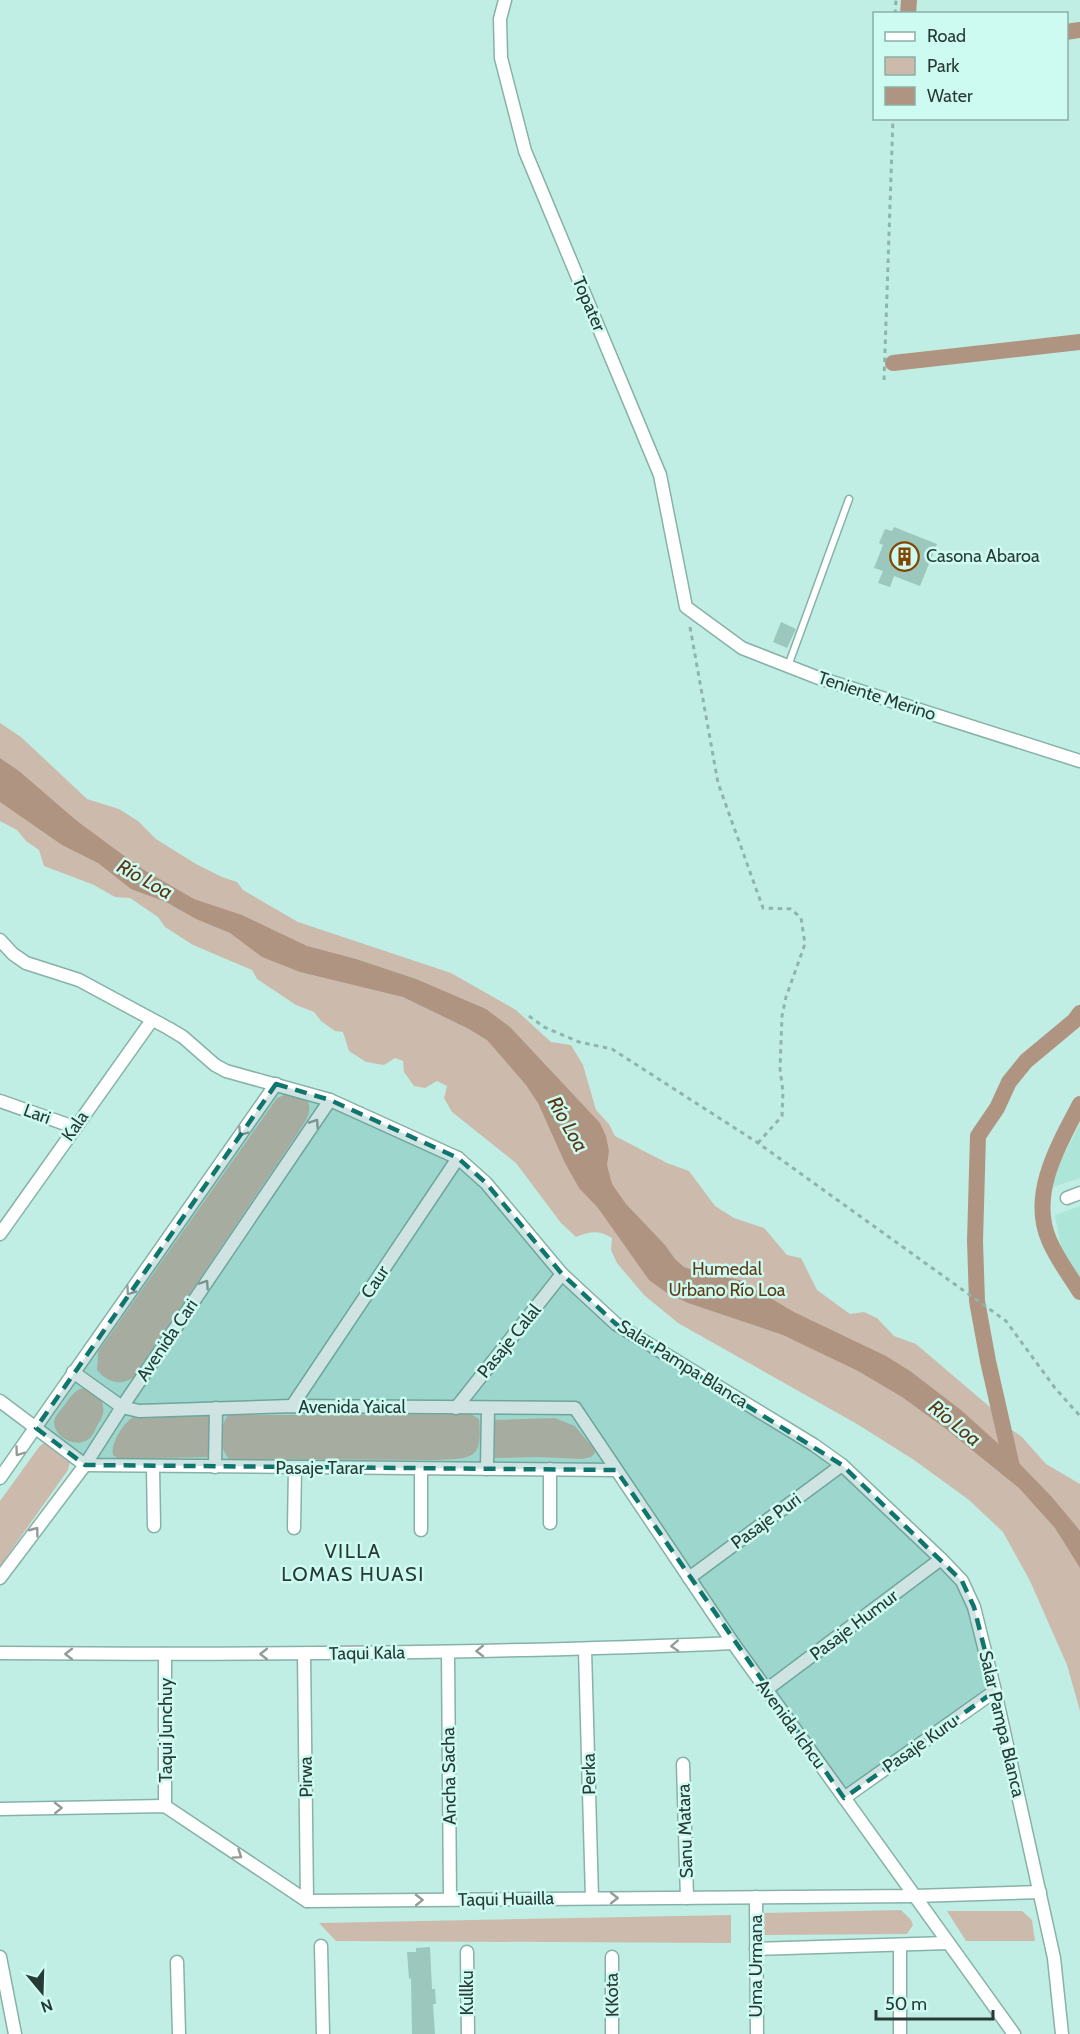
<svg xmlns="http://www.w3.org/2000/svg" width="1080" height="2034" viewBox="0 0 1080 2034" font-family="Cabin,sans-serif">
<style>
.built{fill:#aee5d9}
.green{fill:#ccbbad}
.water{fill:#af9581}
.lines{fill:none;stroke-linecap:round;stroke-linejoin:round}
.canal{stroke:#af9581;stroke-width:16}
.building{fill:#9bc7bd}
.lane-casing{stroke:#86b2a8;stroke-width:9}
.street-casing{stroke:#86b2a8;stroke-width:15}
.path{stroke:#90b4ac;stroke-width:3;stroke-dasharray:4.5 4.5;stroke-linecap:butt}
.lane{stroke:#fff;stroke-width:6}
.street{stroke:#fff;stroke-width:12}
.oneway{stroke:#949c9a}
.marked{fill:#0f766e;fill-opacity:0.2;stroke:#0f766e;stroke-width:4.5;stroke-dasharray:12 8;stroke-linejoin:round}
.labels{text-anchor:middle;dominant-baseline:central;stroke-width:5;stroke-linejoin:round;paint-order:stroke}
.street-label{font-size:18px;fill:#283a36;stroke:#cefbf1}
.poi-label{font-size:18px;fill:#283a36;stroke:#cefbf1;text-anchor:start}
.park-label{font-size:18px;fill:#603a17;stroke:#cefbf1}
.water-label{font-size:20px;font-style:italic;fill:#5b3613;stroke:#cefbf1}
.neighbourhood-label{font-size:20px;letter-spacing:1.5px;fill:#283a36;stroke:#cefbf1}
</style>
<rect width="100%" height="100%" fill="#c1eee4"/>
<g class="built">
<path d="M1080,1123V1178L1047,1189Z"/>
<path d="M1080,1206V1285L1063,1258L1055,1215Z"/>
</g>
<g class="green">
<path d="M0,723L21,737L87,799L119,809L138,821L156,839L196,864L222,877L237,882L243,890L298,922L451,973L516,1010L551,1042L571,1045L583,1065L596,1110L609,1124L615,1136L667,1163L689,1171L715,1206L734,1218L764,1228L787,1255L801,1258L817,1290L850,1314L864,1312L877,1318L894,1336L916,1344L997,1413L1010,1429L1021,1436L1046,1464L1080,1484V1711L1067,1665L1030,1581L1003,1532L969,1500L914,1460L857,1424L678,1323L644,1295L617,1263L611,1250L612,1238C599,1230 591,1231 576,1237L561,1223L516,1163L452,1112L444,1098L447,1086L437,1081L425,1088L414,1086L404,1072L403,1061L395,1058L384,1065L366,1062L349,1051L343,1032L335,1031L321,1021L314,1012L296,1005L257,979L252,970L193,945L165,927L158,917L130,898L115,897L94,885L44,866L39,850L26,841L17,830L0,821Z"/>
<path d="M289,1093L305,1096C315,1110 306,1120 298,1133L133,1378C119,1386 107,1382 97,1370L98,1352L277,1098Z"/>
<path d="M83,1388L100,1396C105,1410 105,1414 97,1426C95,1430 93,1435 90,1438C79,1449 55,1439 54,1423C54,1417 60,1411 63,1407C69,1399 73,1391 83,1388Z"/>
<path d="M471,1414L479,1419C483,1461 472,1458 436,1460L229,1459C219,1448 219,1427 228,1415Z"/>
<path d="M136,1415H209L208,1457L119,1459L113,1455C110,1442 125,1421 136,1415Z"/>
<path d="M555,1418L575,1426L594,1449L595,1453L591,1457L582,1459L538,1457L495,1458L493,1420Z"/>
<path d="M45,1442L70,1462L68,1470L0,1566V1501L39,1447Z"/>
<path d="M901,1910L911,1920L913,1925L907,1934L763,1935L759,1932L758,1916L763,1913Z"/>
<path d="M947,1911H1022L1032,1920L1035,1941H966Z"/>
<path d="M731,1915V1943L336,1941L319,1923Z"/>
</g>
<path class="water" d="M0,758L19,771L77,821L123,855L144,870L194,899L242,915L307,946L356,959L416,979L486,1009L510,1027L600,1123L606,1136L609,1151L607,1165L612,1184L626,1204L665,1245L675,1259L684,1267L693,1270L740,1280L794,1312L886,1356L910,1371L961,1410L1012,1456L1051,1496L1077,1527L1080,1531V1568L1055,1528L1019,1488L946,1429L902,1397L858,1371L783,1335L688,1303L667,1293L649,1280L598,1208L579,1188L565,1163L538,1103L526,1085L487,1040L467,1028L403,997L300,972L262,957L230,933L196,919L166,902L131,889L98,863L62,845L0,802Z"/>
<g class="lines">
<g class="canal">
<path d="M908,14L909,0"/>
<path d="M1066,32L1080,30"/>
<path d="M893,363L1080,342"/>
<path d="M1080,1104C1059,1144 1029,1194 1049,1240C1058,1261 1069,1274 1080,1292"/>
<path d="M1013,1471L988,1361L977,1301L975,1241L978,1136L997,1108L1009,1082L1026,1061L1074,1021L1080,1013"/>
</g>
</g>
<g class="building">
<path d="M894,527L937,544L920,586L894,576L890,587L878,583L883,571L874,568L883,545L879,543L885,529L892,531Z"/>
<path d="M781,622L796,629L787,648L773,642Z"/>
<path d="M430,1947L432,1989H435L436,2004H433L435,2034H412L411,1978L409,1979L407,1952H416V1948Z"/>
</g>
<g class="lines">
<defs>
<path id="lane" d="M788,666L849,499"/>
<g id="street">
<path d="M505,0L500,19L501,58L525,151L660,475L686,607L742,648L816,677L1080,761"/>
<path d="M0,940L13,954L26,963L79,980L168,1028L183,1037L215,1065L226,1071L330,1100L458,1158L486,1183L562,1274L616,1324L814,1445L842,1465L941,1559L962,1581L974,1607L995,1691L1054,1958L1062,2034"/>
<path d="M0,1101L74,1127"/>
<path d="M1067,1198L1080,1193"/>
<path d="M0,1234L152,1020"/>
<path d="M73,1372L122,1407L139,1411L292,1406L575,1408L733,1643L1014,2034"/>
<path d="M0,1401L85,1465L616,1470"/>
<path d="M292,1406L458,1158"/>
<path d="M456,1408L562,1274"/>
<path d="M153,1467L154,1526"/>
<path d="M215,1467L216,1408"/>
<path d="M421,1469V1530"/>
<path d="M487,1469L488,1408"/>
<path d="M0,1478L276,1084"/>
<path d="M550,1523V1469"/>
<path d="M294,1528L295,1468"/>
<path d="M0,1578L85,1465L122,1407L330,1100"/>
<path d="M689,1578L842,1465"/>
<path d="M585,1650L592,1898"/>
<path d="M448,1652L450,1899"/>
<path d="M0,1653C244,1655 489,1654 733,1643"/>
<path d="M304,1654L307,1901"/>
<path d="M766,1690L941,1559"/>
<path d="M683,1764L687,1898"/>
<path d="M844,1798L995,1691"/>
<path d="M165,1806V1654"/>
<path d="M0,1809L165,1806L307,1901L915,1896L1040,1892"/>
<path d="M756,1897L757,2034"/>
<path d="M321,1946L323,2034"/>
<path d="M756,1949L948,1943"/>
<path d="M467,1952L468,2034"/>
<path d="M0,1957L15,2034"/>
<path d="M612,1957V2034"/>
<path d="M177,1962L179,2034"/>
<path d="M900,2034V1945"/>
</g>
</defs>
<use href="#lane" class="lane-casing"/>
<use href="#street" class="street-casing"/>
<g class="path">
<path d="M895,14L896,0"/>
<path d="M884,380L893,118"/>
<path d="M690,627L718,783L763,908L791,909L801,918L805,944L786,997L782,1016L780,1069L783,1092L782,1116L758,1143"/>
<path d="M529,1016L544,1027L579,1042L612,1049L758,1143L1006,1321L1055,1388L1080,1416"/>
</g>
<use href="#lane" class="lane"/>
<use href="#street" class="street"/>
</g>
<defs><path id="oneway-chevron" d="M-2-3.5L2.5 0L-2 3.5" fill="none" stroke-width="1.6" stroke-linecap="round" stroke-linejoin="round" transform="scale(1.5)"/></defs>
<g class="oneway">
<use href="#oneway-chevron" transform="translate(315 1123) rotate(-56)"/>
<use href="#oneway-chevron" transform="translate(242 1132) rotate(125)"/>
<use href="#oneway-chevron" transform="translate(205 1284) rotate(-56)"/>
<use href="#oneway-chevron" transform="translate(130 1291) rotate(125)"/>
<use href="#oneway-chevron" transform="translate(19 1452) rotate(126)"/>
<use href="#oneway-chevron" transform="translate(35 1531) rotate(-53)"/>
<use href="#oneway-chevron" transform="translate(675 1646) rotate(177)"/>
<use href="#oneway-chevron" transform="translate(480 1651) rotate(179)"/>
<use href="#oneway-chevron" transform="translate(69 1654) rotate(-180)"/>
<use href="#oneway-chevron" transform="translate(264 1654) rotate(180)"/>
<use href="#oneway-chevron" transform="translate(58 1808) rotate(-1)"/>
<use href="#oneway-chevron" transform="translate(238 1855) rotate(34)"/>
<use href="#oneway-chevron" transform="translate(614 1898)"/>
<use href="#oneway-chevron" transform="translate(419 1900) rotate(-1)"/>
</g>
<path class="marked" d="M276,1084L330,1100L458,1158L486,1183L562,1274L616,1324L842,1465L962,1581L974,1607L995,1691L844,1798L616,1470L85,1465L36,1428Z"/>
<defs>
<symbol id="building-ring" viewBox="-11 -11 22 22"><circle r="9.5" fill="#cefbf1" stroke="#834701" stroke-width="1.5"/><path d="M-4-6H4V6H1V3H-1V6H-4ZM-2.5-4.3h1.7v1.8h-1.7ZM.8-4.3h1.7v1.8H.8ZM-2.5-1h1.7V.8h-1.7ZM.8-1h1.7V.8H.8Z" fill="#834701"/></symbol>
</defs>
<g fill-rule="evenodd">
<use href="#building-ring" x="888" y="540" width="33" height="33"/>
</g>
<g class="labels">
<g class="street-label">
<text transform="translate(589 304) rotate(67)">Topater</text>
<text transform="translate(877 696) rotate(18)">Teniente Merino</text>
<text transform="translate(37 1114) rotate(20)">Lari</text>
<text transform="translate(75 1126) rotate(-55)">Kala</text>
<text transform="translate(375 1282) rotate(-56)">Caur</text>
<text transform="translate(167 1340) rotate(-56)">Avenida Cari</text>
<text transform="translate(509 1341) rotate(-51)">Pasaje Calal</text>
<text transform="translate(683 1364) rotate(32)">Salar Pampa Blanca</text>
<text x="352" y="1407">Avenida Yaical</text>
<text x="320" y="1468">Pasaje Tarar</text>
<text transform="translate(766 1521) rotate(-36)">Pasaje Puri</text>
<text transform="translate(854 1625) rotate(-37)">Pasaje Humur</text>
<text transform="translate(367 1653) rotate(-1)">Taqui Kala</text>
<text transform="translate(791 1724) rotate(54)">Avenida Ichcu</text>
<text transform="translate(1002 1724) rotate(77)">Salar Pampa Blanca</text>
<text transform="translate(166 1730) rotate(-90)">Taqui Junchuy</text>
<text transform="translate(920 1744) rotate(-35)">Pasaje Kuru</text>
<text transform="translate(589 1774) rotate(-91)">Perka</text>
<text transform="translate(449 1776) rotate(-91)">Ancha Sacha</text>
<text transform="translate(306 1777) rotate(-91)">Pirwa</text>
<text transform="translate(685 1831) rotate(-92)">Sanu Matara</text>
<text transform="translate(506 1899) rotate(-1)">Taqui Huailla</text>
<text transform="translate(756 1966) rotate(-90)">Uma Urmana</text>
<text transform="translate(467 1993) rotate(-90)">Kullku</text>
<text transform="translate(612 1995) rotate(-91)">KKota</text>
</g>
<g class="poi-label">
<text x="926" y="556">Casona Abaroa</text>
</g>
<g class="park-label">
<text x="727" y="1269">Humedal<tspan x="727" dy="21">Urbano Río Loa</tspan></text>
</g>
<g class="water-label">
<text transform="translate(145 879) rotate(29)">Río Loa</text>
<text transform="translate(568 1124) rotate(60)">Río Loa</text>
<text transform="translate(955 1423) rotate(39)">Río Loa</text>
</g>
<g class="neighbourhood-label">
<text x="353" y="1551">VILLA<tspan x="353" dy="23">LOMAS HUASI</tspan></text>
</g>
</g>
<rect x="873" y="12" width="195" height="108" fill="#cefbf1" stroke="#8caea6" stroke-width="1.5"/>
<rect x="885" y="32" width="30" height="9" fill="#ffffff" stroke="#8caea6" stroke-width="1.5"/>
<text x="927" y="42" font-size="18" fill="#283a36">Road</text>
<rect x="885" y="57" width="30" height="18" fill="#ccbbad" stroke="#8caea6" stroke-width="1.5"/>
<text x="927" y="72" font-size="18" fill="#283a36">Park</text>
<rect x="885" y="87" width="30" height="18" fill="#af9581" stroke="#8caea6" stroke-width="1.5"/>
<text x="927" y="102" font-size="18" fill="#283a36">Water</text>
<g transform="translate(42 1992) rotate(161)" stroke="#cefbf1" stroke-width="4.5" paint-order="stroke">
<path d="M0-4.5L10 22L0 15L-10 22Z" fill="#283a36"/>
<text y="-9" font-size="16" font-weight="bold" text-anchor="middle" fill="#283a36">N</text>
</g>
<path d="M876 2010v9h117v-9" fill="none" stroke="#283a36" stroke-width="3"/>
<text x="885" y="2010" font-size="18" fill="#283a36" stroke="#cefbf1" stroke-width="4.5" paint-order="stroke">50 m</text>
</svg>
